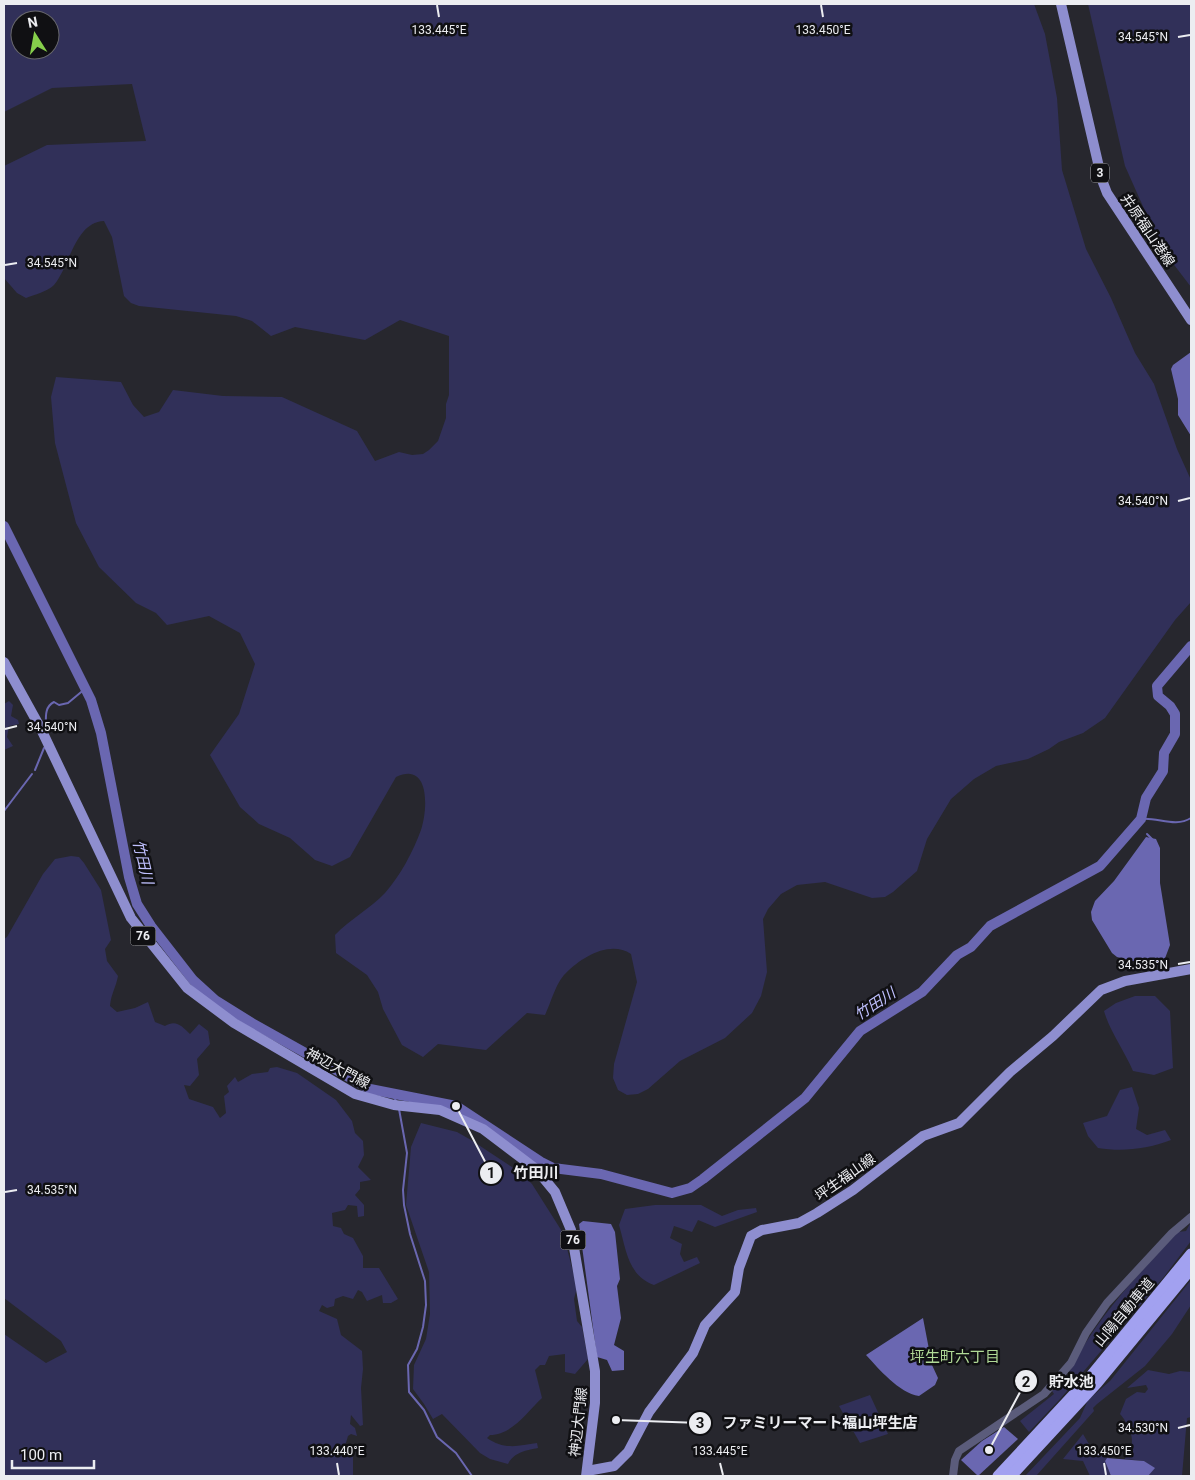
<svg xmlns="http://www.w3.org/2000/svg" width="1195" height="1480" viewBox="0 0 1195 1480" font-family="Roboto,'Noto Sans JP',sans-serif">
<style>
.green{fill:#313059;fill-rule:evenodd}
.water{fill:#6a67b1}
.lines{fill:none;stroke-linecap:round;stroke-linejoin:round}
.stream{stroke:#6a67b1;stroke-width:2}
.river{stroke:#6a67b1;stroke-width:10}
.minor{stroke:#5b5c7b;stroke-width:8}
.major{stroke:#8e8ecf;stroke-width:10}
.highway{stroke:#a2a1f0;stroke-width:11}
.ticks{fill:none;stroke:#ecedf1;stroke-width:2}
.labels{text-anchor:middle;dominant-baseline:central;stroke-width:5;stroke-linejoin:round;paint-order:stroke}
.shield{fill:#101013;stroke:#aaabae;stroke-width:1}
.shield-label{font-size:12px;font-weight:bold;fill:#ecedf1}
.street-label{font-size:14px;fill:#ecedf1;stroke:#101013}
.water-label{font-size:15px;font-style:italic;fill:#c0c1ff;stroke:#101013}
.neighbourhood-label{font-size:15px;fill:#b0d996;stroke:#101013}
.ticks-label{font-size:12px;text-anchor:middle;fill:#ecedf1;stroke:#101013;stroke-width:5;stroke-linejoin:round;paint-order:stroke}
.leader{fill:none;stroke:#ecedf1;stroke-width:2}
.callout-dot{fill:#ecedf1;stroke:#101013;stroke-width:2}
.mark-label{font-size:15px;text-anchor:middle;font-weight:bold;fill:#111}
.callout-label{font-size:15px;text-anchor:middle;font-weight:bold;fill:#ecedf1;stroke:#101013;stroke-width:5;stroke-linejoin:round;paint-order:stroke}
</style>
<rect width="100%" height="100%" fill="#27272e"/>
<g class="green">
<path d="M4,4H1034L1045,34L1057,98L1062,170L1086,249L1111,298L1135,353L1154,384L1177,449L1191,480V602L1175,620L1105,718L1083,733L1059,742L1049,749L1028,759L996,766L974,779L951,799L927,839L917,871L893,892L885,897L872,898L825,882L797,885L781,894L768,909L763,919L767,972L761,996L752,1013L725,1038L680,1061L648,1089L638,1094L627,1095L618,1090L613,1078L614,1064L637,982L631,954C610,940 582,957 566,973C556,982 551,1003 545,1015L527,1013L486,1050L438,1044L423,1057L402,1045L383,1009L378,992L367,975L336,953L335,935C350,919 370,909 385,893C400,876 413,852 421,830C428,809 430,761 396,777L350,857L332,866L315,860L290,838L259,824L240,807L210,755L239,714L255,664L240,633L209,616L167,625L156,613L136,603L99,567L76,523L55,443L51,397L56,377L121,382L133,405L144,417L159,412L173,390L223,396L282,397L357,431L375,461L399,452L412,455L423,454L429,450L438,441L446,418V404L449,395V336L400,320L365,340L295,327L271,336L252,321L236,316L139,306L131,303L124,296L112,237L104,221C75,222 70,266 54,285C48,291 34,295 26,298L17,293L4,278V166L47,145L146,141L132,84L52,88L4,112ZM20,20H50V50H20Z"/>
<path d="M1088,4H1191V287L1162,249L1125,166Z"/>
<path d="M9,701L13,705L11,716L18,720L19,724L9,726L7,737L13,746L4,750V704Z"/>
<path d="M71,856L79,857L84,863L101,890L111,940L105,949L107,961L118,976C116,987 111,994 110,1006L117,1012L135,1008L148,1002L155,1022L165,1026C176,1019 182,1026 190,1034L199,1024L208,1031L210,1044L197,1059L199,1075L190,1086L184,1085L189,1099L213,1107L220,1118L226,1113L224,1096L229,1092L227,1086L235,1077L238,1082L252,1074L268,1072L270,1068L277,1067L297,1073L336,1100L352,1121L355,1133L363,1141L364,1155L358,1167L371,1180L360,1182V1189L355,1195L364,1205V1216L358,1217L357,1206L348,1205L345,1210L332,1213L333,1226L341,1228L344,1234L353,1238L363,1256V1268H379L398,1299L391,1303H383L382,1295L367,1301L362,1292L358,1290L353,1299L343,1296L335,1299L334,1306L327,1308L322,1305L319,1311L337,1319L341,1335L362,1351L363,1369L361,1388L363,1425L360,1426L351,1415L350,1424L355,1428L357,1436L351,1434L348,1436L345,1446L353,1455V1476H4V1334L46,1363L67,1352L61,1341L4,1298V939L7,937L43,874L55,859Z"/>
<path d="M1135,996H1155L1170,1011L1173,1068L1154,1075L1133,1071C1124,1050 1110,1032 1104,1011L1116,1003Z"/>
<path d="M1132,1087L1139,1108L1136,1129L1147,1135L1165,1130L1171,1140C1147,1149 1123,1152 1098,1148L1088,1136L1083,1123L1107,1116L1120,1090Z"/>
<path d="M421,1123L457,1132L471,1140L521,1173L532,1184L563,1233L577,1287L574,1299L577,1321L582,1327L588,1359L575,1374L565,1372V1354L549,1356L545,1365H540L535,1370L542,1398C527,1412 512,1435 490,1435L487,1438C504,1450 518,1446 537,1443L538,1448C527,1450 514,1452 508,1464L490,1459L480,1453L442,1414L433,1419L424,1404L413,1389L414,1365L426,1339L430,1314L429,1272L406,1205L411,1147Z"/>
<path d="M655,1205H701L722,1216L738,1210L756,1208L757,1212L715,1227L698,1220L692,1232L674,1226L670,1238L682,1244L680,1254L684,1262L697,1257L700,1263L654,1285C628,1276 626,1249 619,1225L625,1209Z"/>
<path d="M1191,1222V1241L1163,1278L1061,1398L1029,1432L1020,1421L1054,1394L1052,1391L1062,1381H1065C1093,1321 1132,1281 1178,1232L1186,1231Z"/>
<path d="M1191,1280V1305L1172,1334L1145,1366L1097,1404L1093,1408L1094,1411L1036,1476H1025L1080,1418L1088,1400L1110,1381Z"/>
<path d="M1148,1370L1169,1374L1180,1371L1191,1372V1417L1187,1418L1182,1476H1148L1154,1468L1144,1461L1125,1459C1126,1454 1129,1452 1131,1448C1135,1436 1127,1422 1120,1414L1126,1399L1137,1392L1145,1393L1148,1389L1146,1385L1127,1388Z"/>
<path d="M870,1395L888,1434L860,1443L839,1406Z"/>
<path d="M1083,1434L1093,1451L1107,1458L1105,1461L1111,1476H1090L1083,1461L1063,1459Z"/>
</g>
<g class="water">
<path d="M1191,352V436L1178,415V399L1171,369L1173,365Z"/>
<path d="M1146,837L1156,839L1160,848V883L1170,945L1164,961L1155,967L1151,959L1132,961L1117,957L1112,953L1092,920L1091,912L1095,901L1114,881Z"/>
<path d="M583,1221L611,1224L615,1232L620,1279L617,1286L621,1318L614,1345L624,1351V1370L612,1371L607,1360L597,1357L579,1224Z"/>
<path d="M923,1318L932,1365L938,1378L935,1385L919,1396C899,1393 878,1368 866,1355Z"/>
<path d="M1004,1427L1018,1439L978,1476L961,1460L982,1441Z"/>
<path d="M1107,1458L1144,1461L1155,1468L1148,1476H1111L1105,1461Z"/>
</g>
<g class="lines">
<g class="stream">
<path d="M46,727C46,718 44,707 54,702L59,705L68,703L86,688"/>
<path d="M35,770L44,748"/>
<path d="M4,811L32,774"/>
<path d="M1141,819C1158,817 1175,828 1191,818"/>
<path d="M1134,827L1137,828"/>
<path d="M1147,834L1152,839"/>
<path d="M390,1092L397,1102"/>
<path d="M399,1109L407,1153L403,1190L404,1205L410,1234L425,1281L426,1305L423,1327L417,1349L408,1365L409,1392L424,1410L437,1437L456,1453L472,1476"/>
</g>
<path class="river" d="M4,526L91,700L101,733L129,877L137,904L151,926L193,980L215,1000L252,1023L370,1089L456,1106L541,1162L553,1168L601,1174L672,1193L690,1188L703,1179L805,1098L860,1031L922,992L957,955L971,947L990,926L1100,866L1141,819L1146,798L1163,771L1164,753L1175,734V714L1170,706L1158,696L1157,686L1191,646"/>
<path class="minor" d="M953,1476L955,1460L959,1451L1044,1394L1071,1363L1086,1333L1107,1303L1172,1233L1191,1217"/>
<g class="major">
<path d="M1061,4L1102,180L1107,193L1191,320"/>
<path d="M4,662L41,729L131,918L187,988L234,1023L355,1094L394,1105L440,1110L483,1129L536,1169L555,1192L571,1230L595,1371V1403L586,1476"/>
<path d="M587,1471L614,1466L628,1452L649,1412L693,1353L705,1325L735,1292L739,1268L751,1236L762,1230L799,1223L817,1213L853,1190L923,1136L959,1123L1010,1072L1053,1036L1101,990L1125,981L1191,969"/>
</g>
<g class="highway">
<path d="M998,1476L1090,1377L1191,1254"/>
<path d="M1011,1476L1097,1383L1191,1269"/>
</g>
</g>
<path class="ticks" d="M437,5L439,17M821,5L823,17M1178,37L1190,35M5,265L17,263M1178,501L1190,498M5,729L17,726M1178,964L1190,962M5,1192L17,1190M1178,1428L1190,1425M337,1463L339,1475M720,1463L723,1475M1104,1463L1106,1475"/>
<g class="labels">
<g class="shield">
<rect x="1091" y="163.5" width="18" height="19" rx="4"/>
<rect x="130.5" y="926.5" width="25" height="19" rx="4"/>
<rect x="560.5" y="1230.5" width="25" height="19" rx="4"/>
</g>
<g class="shield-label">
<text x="1100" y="173">3</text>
<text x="143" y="936">76</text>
<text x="573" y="1240">76</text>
</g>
<g class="street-label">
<text transform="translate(1148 230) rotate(56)">井原福山港線</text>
<text transform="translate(338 1068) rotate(28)">神辺大門線</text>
<text transform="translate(845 1177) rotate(-35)">坪生福山線</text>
<text transform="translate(1124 1312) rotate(-50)">山陽自動車道</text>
<text transform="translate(578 1422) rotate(-84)">神辺大門線</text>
</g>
<g class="water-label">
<text transform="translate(143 862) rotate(77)">竹田川</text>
<text transform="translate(875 1004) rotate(-33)">竹田川</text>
</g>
<g class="neighbourhood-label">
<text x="955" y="1357">坪生町六丁目</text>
</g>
</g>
<g class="ticks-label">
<text x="439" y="34">133.445°E</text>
<text x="823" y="34">133.450°E</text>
<text x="1143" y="41">34.545°N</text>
<text x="52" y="267">34.545°N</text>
<text x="1143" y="505">34.540°N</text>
<text x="52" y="731">34.540°N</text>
<text x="1143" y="969">34.535°N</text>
<text x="52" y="1194">34.535°N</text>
<text x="1143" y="1432">34.530°N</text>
<text x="337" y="1455">133.440°E</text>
<text x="720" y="1455">133.445°E</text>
<text x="1104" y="1455">133.450°E</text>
</g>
<path class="leader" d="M456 1106L491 1173M989 1450L1026 1381M616 1420L700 1423"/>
<g class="callout-dot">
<circle cx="456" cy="1106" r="5"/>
<circle cx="989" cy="1450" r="5"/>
<circle cx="616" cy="1420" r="5"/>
<circle cx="491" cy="1173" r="12"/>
<circle cx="1026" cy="1381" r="12"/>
<circle cx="700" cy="1423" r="12"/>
</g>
<g class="mark-label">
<text x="491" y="1178">1</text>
<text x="1026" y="1387">2</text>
<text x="700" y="1428">3</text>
</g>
<g class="callout-label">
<text x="536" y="1178">竹田川</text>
<text x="1071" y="1387">貯水池</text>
<text x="820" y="1428">ファミリーマート福山坪生店</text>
</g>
<rect width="1195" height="1480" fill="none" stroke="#ecedf1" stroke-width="10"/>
<g transform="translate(35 35) rotate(349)"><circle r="24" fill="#101013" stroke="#68686c"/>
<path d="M0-4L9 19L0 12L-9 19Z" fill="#86cf4b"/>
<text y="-8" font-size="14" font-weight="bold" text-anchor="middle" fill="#ecedf1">N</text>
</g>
<path d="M12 1460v8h82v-8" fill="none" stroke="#ecedf1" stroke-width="2.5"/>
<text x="20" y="1460" font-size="15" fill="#ecedf1" stroke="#101013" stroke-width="4" paint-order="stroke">100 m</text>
</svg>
